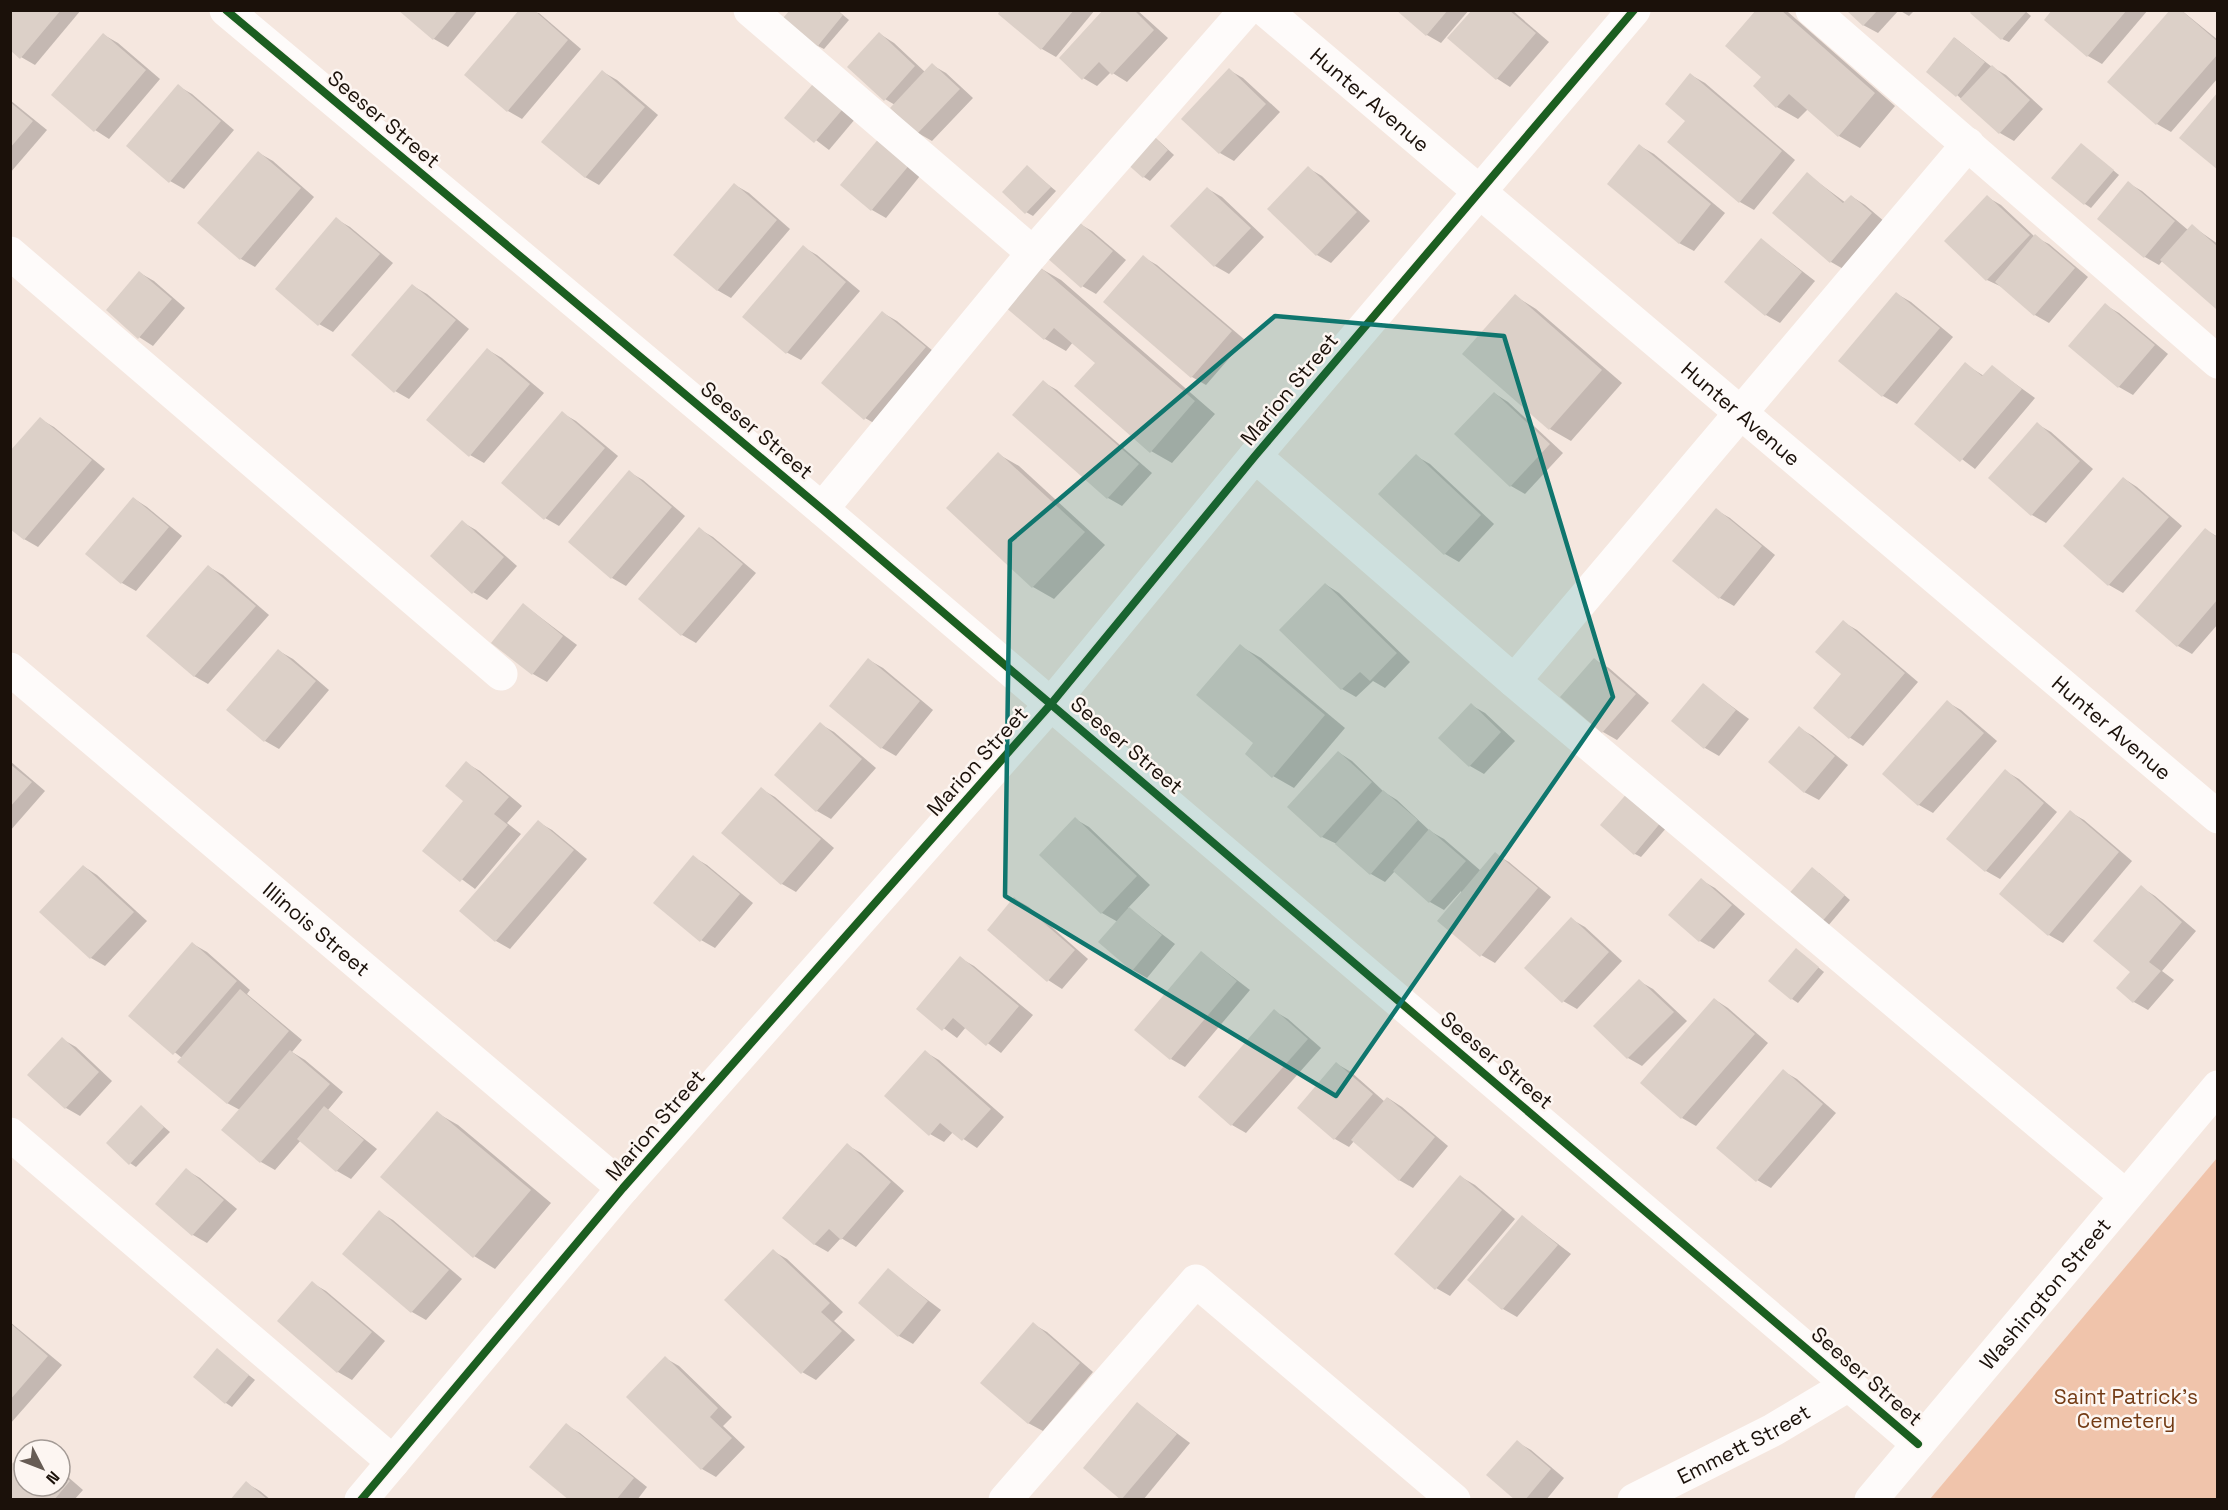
<svg xmlns="http://www.w3.org/2000/svg" width="2228" height="1510" viewBox="0 0 2228 1510" font-family="'Space Grotesk',sans-serif">
<style>
.green{fill:#f0c4ab}
.shadow{fill:#0003}
.building{fill:#dcd0c8}
.lines{fill:none;stroke-linecap:round;stroke-linejoin:round}
.minor{stroke:#fefbfa;stroke-width:33}
.cycleway-casing{stroke:#fdf6f2;stroke-width:11}
.cycleway{stroke:#1b5e20;stroke-width:8}
.marked{fill:#0f766e;fill-opacity:0.2;stroke:#0f766e;stroke-width:4.5;stroke-linejoin:round}
.labels{text-anchor:middle;dominant-baseline:central;stroke-width:5;stroke-linejoin:round;paint-order:stroke}
.street-label{font-size:21px;fill:#1b110a;stroke:#fdf6f2}
.park-label{font-size:21px;fill:#733b15;stroke:#fdf6f2}
</style>
<rect width="100%" height="100%" fill="#f5e7df"/>
<path class="green" d="M2217,1158V1499H1930Z"/>
<g class="shadow">
<path d="M10,10H81L35,65L21,57Z"/>
<path d="M400,10H478L448,47L434,39Z"/>
<path d="M521,10L539,13L581,49L522,119L508,111Z"/>
<path d="M837,10L849,20L824,49L818,46Z"/>
<path d="M1002,10H1095L1056,57L1042,49Z"/>
<path d="M1106,10H1137L1168,38L1127,82L1111,72L1097,86L1083,78Z"/>
<path d="M1399,10H1469L1441,43L1427,35Z"/>
<path d="M1474,10H1512L1549,42L1510,87L1496,78Z"/>
<path d="M1758,10L1788,12L1895,106L1860,148L1839,136L1808,109L1798,119L1777,107L1755,86L1763,77Z"/>
<path d="M1849,10H1899L1878,33L1863,25Z"/>
<path d="M1899,10H1915L1909,16Z"/>
<path d="M2024,10L2031,16L2009,42L2002,39Z"/>
<path d="M2054,10H2148L2102,64L2088,56L2046,20Z"/>
<path d="M2181,10L2218,40V78L2171,132L2157,124Z"/>
<path d="M880,34L894,43L925,72L932,65L946,73L973,98L932,141L918,133L895,105L885,99Z"/>
<path d="M104,35L118,43L160,79L109,139L95,130L53,94Z"/>
<path d="M1955,38L1992,67L2006,75L2043,109L2014,141L2000,133L1957,95Z"/>
<path d="M1229,70L1243,78L1280,112L1234,161L1220,153Z"/>
<path d="M603,72L617,80L658,115L599,185L585,177Z"/>
<path d="M1691,75L1705,83L1795,160L1754,210L1740,202L1687,121Z"/>
<path d="M818,80L861,112L829,150L787,118Z"/>
<path d="M178,86L192,94L234,130L184,189L170,181Z"/>
<path d="M10,100L47,130L10,173Z"/>
<path d="M1148,131L1174,155L1150,181L1144,177Z"/>
<path d="M880,139L924,171L886,218L872,210Z"/>
<path d="M2081,144L2119,175L2091,208L2085,204Z"/>
<path d="M1640,146L1654,154L1725,213L1694,251L1679,243Z"/>
<path d="M259,153L273,161L314,197L255,267L241,259L199,223Z"/>
<path d="M1027,167L1056,191L1033,216L1026,212Z"/>
<path d="M1308,168L1322,176L1370,221L1331,263L1317,255Z"/>
<path d="M1807,174L1846,203L1851,196L1865,205L1885,222L1845,270L1831,262L1774,213Z"/>
<path d="M2128,183L2142,191L2188,230L2192,226L2218,244V308L2163,260L2159,265L2145,257Z"/>
<path d="M735,185L749,193L790,229L731,298L717,290Z"/>
<path d="M1208,189L1222,197L1264,237L1229,274L1215,266Z"/>
<path d="M1987,197L2001,205L2035,237L2049,244L2088,277L2049,323L2035,315L2002,287L1987,280Z"/>
<path d="M336,219L350,227L393,263L333,332L319,324Z"/>
<path d="M1078,223L1092,231L1126,260L1096,294L1082,286Z"/>
<path d="M1762,240L1815,281L1780,323L1766,315Z"/>
<path d="M803,247L817,255L860,291L801,360L786,352Z"/>
<path d="M1143,257L1157,265L1245,340L1206,385L1192,377L1105,302Z"/>
<path d="M1040,268L1061,280L1215,414L1172,463L1151,451L1097,363L1073,342L1066,351L1045,339Z"/>
<path d="M140,273L154,281L185,308L153,346L139,337Z"/>
<path d="M413,286L427,294L469,329L409,399L395,391Z"/>
<path d="M1897,294L1911,302L1953,337L1897,404L1883,396L1840,361Z"/>
<path d="M1515,296L1536,309L1622,383L1571,441L1550,429L1464,354Z"/>
<path d="M2105,305L2119,313L2168,354L2133,395L2119,387L2070,346Z"/>
<path d="M883,313L897,321L939,356L879,426L865,418Z"/>
<path d="M488,350L502,358L544,393L484,463L470,455Z"/>
<path d="M1965,364L1984,376L1992,367L2035,398L1975,469L1916,424Z"/>
<path d="M1043,382L1057,390L1152,473L1122,506L1108,498Z"/>
<path d="M1494,393L1508,402L1563,453L1525,494L1511,486L1456,434Z"/>
<path d="M562,413L576,421L618,456L559,526L545,518Z"/>
<path d="M40,419L54,427L105,469L38,547L24,539Z"/>
<path d="M2037,424L2051,432L2093,469L2046,523L2032,515Z"/>
<path d="M998,454L1019,466L1105,545L1054,599L1033,587Z"/>
<path d="M1416,456L1430,464L1494,524L1459,562L1445,554L1380,494Z"/>
<path d="M629,472L643,480L685,516L626,586L612,578Z"/>
<path d="M2123,478L2137,487L2182,526L2123,593L2109,585Z"/>
<path d="M133,498L147,507L182,536L136,591L122,583L87,554Z"/>
<path d="M1716,510L1730,518L1775,555L1734,606L1720,598Z"/>
<path d="M462,522L476,530L517,566L487,600L473,592Z"/>
<path d="M699,529L713,537L756,573L696,643L682,635L640,599Z"/>
<path d="M2206,530L2218,537V624L2192,654L2178,646L2137,611Z"/>
<path d="M209,567L223,575L269,615L208,684L194,676Z"/>
<path d="M1325,584L1339,593L1410,662L1385,688L1373,681L1356,697L1342,689L1281,630Z"/>
<path d="M524,605L577,645L547,682L533,674Z"/>
<path d="M1843,622L1857,630L1918,682L1863,746L1849,737L1843,674Z"/>
<path d="M1240,646L1261,658L1345,728L1294,788L1273,776L1255,743Z"/>
<path d="M279,651L293,659L329,690L279,749L265,741Z"/>
<path d="M869,660L883,668L933,710L896,756L882,748Z"/>
<path d="M1595,660L1609,668L1649,703L1617,740L1603,732Z"/>
<path d="M1703,685L1749,719L1719,756L1705,748Z"/>
<path d="M1947,702L1961,710L1997,741L1933,813L1919,805L1884,774Z"/>
<path d="M1471,705L1485,713L1515,741L1484,774L1470,766L1440,738Z"/>
<path d="M820,724L834,732L876,768L831,819L817,811L776,775Z"/>
<path d="M1799,728L1813,736L1848,765L1819,800L1804,792Z"/>
<path d="M1338,752L1352,761L1384,792L1397,800L1430,831L1444,839L1481,871L1495,854L1509,862L1551,897L1495,963L1481,955L1461,891L1444,910L1430,902L1395,871L1385,882L1371,874L1337,844L1322,837Z"/>
<path d="M10,761L45,791L10,831Z"/>
<path d="M466,763L480,771L522,806L507,823L521,834L475,889L424,851L465,801Z"/>
<path d="M2005,771L2019,779L2057,812L2000,879L1986,871Z"/>
<path d="M761,789L775,797L834,848L796,892L782,884Z"/>
<path d="M1629,794L1668,826L1641,857L1635,854Z"/>
<path d="M2070,812L2084,820L2132,861L2063,943L2049,935Z"/>
<path d="M1075,819L1089,827L1150,885L1128,908L1175,944L1147,978L1133,970L1118,922L1102,913L1041,855Z"/>
<path d="M538,822L552,830L587,859L510,949L496,941L461,911Z"/>
<path d="M693,857L707,865L753,903L715,948L701,940Z"/>
<path d="M83,866L97,875L147,921L105,966L91,958Z"/>
<path d="M1819,873L1850,900L1827,927L1820,923Z"/>
<path d="M1701,880L1715,888L1745,914L1714,949L1700,941L1670,915Z"/>
<path d="M2141,887L2155,896L2196,931L2162,971L2174,980L2148,1010L2134,1002L2132,972Z"/>
<path d="M1015,899L1029,907L1088,959L1062,989L1048,980Z"/>
<path d="M1571,919L1585,927L1622,961L1577,1009L1563,1001Z"/>
<path d="M193,944L207,952L250,990L247,994L302,1040L292,1052L305,1060L343,1092L328,1110L377,1149L351,1179L337,1171L301,1140L275,1170L261,1162L223,1129L240,1110L227,1103L182,1058L130,1016Z"/>
<path d="M1202,953L1250,990L1185,1067L1171,1059Z"/>
<path d="M1802,954L1824,972L1798,1003L1792,999Z"/>
<path d="M960,958L974,966L1033,1015L1001,1053L966,1027L957,1038L918,1009Z"/>
<path d="M1639,981L1653,989L1687,1021L1642,1066L1628,1058L1595,1026Z"/>
<path d="M1714,999L1728,1008L1768,1043L1696,1126L1682,1118Z"/>
<path d="M1274,1011L1288,1019L1321,1048L1246,1133L1232,1125Z"/>
<path d="M62,1039L76,1047L112,1081L80,1116L66,1108Z"/>
<path d="M925,1052L939,1060L1004,1117L977,1148L953,1132L944,1142L930,1134Z"/>
<path d="M1337,1064L1351,1072L1385,1102L1388,1098L1402,1107L1448,1146L1413,1188L1399,1180L1354,1141L1349,1147L1335,1139Z"/>
<path d="M1783,1071L1797,1079L1836,1113L1771,1188L1757,1180Z"/>
<path d="M141,1107L170,1132L136,1167L130,1163Z"/>
<path d="M437,1113L458,1125L551,1203L495,1269L474,1256Z"/>
<path d="M847,1145L861,1153L904,1191L856,1247L841,1238L828,1252L814,1244Z"/>
<path d="M186,1170L200,1178L237,1209L207,1243L193,1235Z"/>
<path d="M1461,1177L1475,1185L1515,1219L1450,1296L1436,1288Z"/>
<path d="M379,1212L393,1220L462,1279L426,1320L412,1312L344,1253Z"/>
<path d="M1523,1217L1571,1254L1517,1317L1503,1309L1469,1280Z"/>
<path d="M773,1251L787,1259L843,1312L834,1321L855,1340L816,1380L802,1372Z"/>
<path d="M888,1270L941,1310L913,1344L899,1336L860,1303Z"/>
<path d="M312,1283L326,1291L385,1341L352,1380L338,1372L279,1321Z"/>
<path d="M10,1322L62,1365L10,1424Z"/>
<path d="M1033,1324L1047,1332L1093,1372L1043,1431L1028,1423Z"/>
<path d="M217,1350L255,1380L232,1407L226,1403Z"/>
<path d="M665,1358L679,1366L732,1417L723,1426L745,1447L716,1477L702,1469L628,1397Z"/>
<path d="M1138,1404L1190,1443L1143,1500H1124L1085,1468Z"/>
<path d="M566,1425L580,1433L647,1487L637,1500H571Z"/>
<path d="M1517,1442L1531,1450L1564,1478L1546,1500H1518Z"/>
<path d="M24,1453V1486H60V1470L83,1490L74,1500H12Z"/>
<path d="M246,1483L260,1491L271,1500H232Z"/>
</g>
<g class="building">
<path d="M10,10H61L20,59L10,50Z"/>
<path d="M398,10H458L433,40Z"/>
<path d="M519,10H534L568,40L507,112L464,75Z"/>
<path d="M790,10H837L843,15L817,47L783,18Z"/>
<path d="M1000,10H1074L1041,50L998,14Z"/>
<path d="M1103,10H1134L1154,30L1112,75L1099,62L1082,80L1059,58Z"/>
<path d="M1396,10H1448L1426,36Z"/>
<path d="M1472,10H1509L1536,33L1496,80L1447,38Z"/>
<path d="M1756,10H1781L1875,93L1838,137L1789,94L1776,108L1753,86L1761,77L1725,46Z"/>
<path d="M1846,10H1878L1863,26Z"/>
<path d="M1972,10H2024L2026,12L2001,40L1970,13Z"/>
<path d="M2052,10H2127L2087,57L2044,20Z"/>
<path d="M2170,10H2181L2218,42V54L2156,125L2107,82Z"/>
<path d="M879,32L915,66L884,101L847,67Z"/>
<path d="M103,33L146,70L94,132L51,95Z"/>
<path d="M1954,37L1985,62L1956,97L1926,72Z"/>
<path d="M932,63L960,89L917,134L890,108Z"/>
<path d="M1992,65L2030,100L1999,134L1960,99Z"/>
<path d="M1229,68L1266,104L1219,154L1181,119Z"/>
<path d="M602,70L645,107L585,178L541,142Z"/>
<path d="M1690,73L1782,151L1739,203L1667,142L1685,121L1665,104Z"/>
<path d="M818,78L848,103L814,143L784,118Z"/>
<path d="M178,84L221,121L169,183L126,146Z"/>
<path d="M2218,92V170L2179,138Z"/>
<path d="M10,102L33,121L10,148Z"/>
<path d="M1142,125L1168,150L1143,178L1116,154Z"/>
<path d="M880,137L911,163L871,211L840,185Z"/>
<path d="M2081,143L2114,170L2084,205L2051,178Z"/>
<path d="M1639,144L1711,204L1679,244L1607,184Z"/>
<path d="M258,151L301,188L240,260L197,223Z"/>
<path d="M1027,165L1051,187L1025,214L1002,192Z"/>
<path d="M1308,166L1357,212L1316,256L1267,209Z"/>
<path d="M1807,172L1843,203L1851,195L1872,213L1830,263L1772,213Z"/>
<path d="M2128,181L2175,221L2144,258L2097,219Z"/>
<path d="M734,183L777,220L717,291L673,255Z"/>
<path d="M1207,187L1251,228L1214,267L1170,226Z"/>
<path d="M1987,195L2030,235L1986,281L1944,241Z"/>
<path d="M336,217L380,254L318,326L275,289Z"/>
<path d="M1078,221L1113,251L1081,288L1046,257Z"/>
<path d="M2192,224L2218,247L2216,309L2160,260Z"/>
<path d="M2035,234L2075,268L2034,316L1995,282Z"/>
<path d="M1761,238L1802,272L1765,316L1724,282Z"/>
<path d="M803,245L846,282L786,354L742,317Z"/>
<path d="M1143,255L1232,331L1191,378L1103,302Z"/>
<path d="M1039,266L1195,401L1150,453L1074,386L1095,363L1054,328L1044,340L1004,306Z"/>
<path d="M139,271L172,299L138,339L106,310Z"/>
<path d="M412,284L456,320L394,393L351,355Z"/>
<path d="M1896,292L1940,328L1882,397L1838,361Z"/>
<path d="M1515,294L1602,370L1549,430L1462,354Z"/>
<path d="M2105,303L2155,345L2118,388L2068,346Z"/>
<path d="M882,311L926,347L864,420L821,383Z"/>
<path d="M487,348L530,384L469,457L426,420Z"/>
<path d="M1965,362L1982,376L1992,365L2022,389L1960,462L1914,424Z"/>
<path d="M1043,380L1139,464L1107,499L1012,415Z"/>
<path d="M1494,392L1550,444L1510,487L1454,434Z"/>
<path d="M562,411L605,448L544,520L501,483Z"/>
<path d="M40,417L92,460L24,540L10,529V451Z"/>
<path d="M2037,422L2080,461L2031,516L1988,478Z"/>
<path d="M998,452L1085,532L1032,588L946,508Z"/>
<path d="M1416,454L1481,515L1444,555L1378,494Z"/>
<path d="M629,470L672,507L611,579L568,542Z"/>
<path d="M2123,477L2169,517L2108,586L2063,546Z"/>
<path d="M133,497L169,527L121,584L85,554Z"/>
<path d="M1716,508L1762,546L1719,599L1672,561Z"/>
<path d="M462,520L504,557L472,594L430,556Z"/>
<path d="M699,527L743,564L681,636L638,599Z"/>
<path d="M2205,528L2218,538V599L2177,647L2135,611Z"/>
<path d="M208,565L256,606L194,677L146,636Z"/>
<path d="M1325,583L1397,653L1370,681L1360,672L1341,690L1279,630Z"/>
<path d="M523,603L563,636L532,675L491,643Z"/>
<path d="M1843,620L1905,673L1849,739L1813,708L1841,674L1815,652Z"/>
<path d="M1240,644L1325,715L1272,778L1245,754L1253,743L1196,695Z"/>
<path d="M278,649L316,681L264,742L226,710Z"/>
<path d="M868,658L920,701L881,749L829,706Z"/>
<path d="M1594,658L1636,694L1602,733L1560,697Z"/>
<path d="M1703,683L1736,710L1704,749L1671,721Z"/>
<path d="M1947,700L1984,733L1918,806L1882,774Z"/>
<path d="M1471,703L1501,732L1469,767L1438,738Z"/>
<path d="M820,722L862,759L816,812L774,775Z"/>
<path d="M1799,726L1835,756L1804,793L1768,762Z"/>
<path d="M1338,751L1372,782L1321,838L1287,807Z"/>
<path d="M466,761L509,797L494,814L508,825L460,882L422,851L463,801L445,786Z"/>
<path d="M10,764L32,782L10,807Z"/>
<path d="M2005,769L2044,803L1985,872L1946,839Z"/>
<path d="M761,787L821,839L781,885L721,833Z"/>
<path d="M1383,790L1418,820L1370,875L1335,844Z"/>
<path d="M1628,792L1662,821L1634,855L1600,825Z"/>
<path d="M2070,810L2119,852L2048,936L1999,894Z"/>
<path d="M1075,817L1137,876L1101,914L1039,855Z"/>
<path d="M538,820L574,850L495,942L459,911Z"/>
<path d="M1429,829L1466,861L1429,903L1393,871Z"/>
<path d="M1495,852L1538,888L1480,957L1437,921Z"/>
<path d="M693,855L740,894L700,942L653,903Z"/>
<path d="M83,865L134,912L90,959L39,912Z"/>
<path d="M1812,867L1845,895L1819,925L1786,897Z"/>
<path d="M1701,878L1732,905L1699,942L1668,915Z"/>
<path d="M2141,885L2182,922L2149,962L2161,971L2133,1003L2116,988L2130,972L2093,941Z"/>
<path d="M1014,897L1075,950L1047,982L987,930Z"/>
<path d="M1129,907L1162,935L1132,971L1098,942Z"/>
<path d="M1571,917L1609,952L1562,1003L1524,968Z"/>
<path d="M192,942L237,981L173,1055L128,1016Z"/>
<path d="M1796,948L1819,967L1791,1000L1768,981Z"/>
<path d="M1201,951L1237,981L1170,1060L1134,1030Z"/>
<path d="M960,956L1019,1006L986,1046L953,1018L942,1031L916,1009Z"/>
<path d="M1639,979L1674,1012L1627,1059L1593,1026Z"/>
<path d="M240,989L289,1031L227,1104L177,1062Z"/>
<path d="M1714,998L1755,1034L1681,1119L1640,1083Z"/>
<path d="M1274,1009L1308,1039L1231,1126L1198,1097Z"/>
<path d="M62,1037L99,1072L65,1109L27,1075Z"/>
<path d="M290,1050L330,1084L260,1163L221,1130Z"/>
<path d="M925,1050L991,1109L962,1141L940,1123L929,1136L884,1096Z"/>
<path d="M1336,1062L1373,1094L1334,1140L1297,1108Z"/>
<path d="M1783,1069L1823,1104L1756,1182L1716,1148Z"/>
<path d="M1387,1097L1435,1137L1399,1181L1351,1140Z"/>
<path d="M141,1105L164,1127L129,1165L106,1143Z"/>
<path d="M324,1106L364,1140L336,1172L297,1139Z"/>
<path d="M437,1111L531,1190L473,1258L380,1177Z"/>
<path d="M847,1143L891,1182L841,1240L829,1229L814,1245L782,1218Z"/>
<path d="M186,1168L224,1200L192,1236L155,1204Z"/>
<path d="M1460,1175L1502,1210L1435,1290L1394,1254Z"/>
<path d="M379,1210L449,1270L411,1313L342,1254Z"/>
<path d="M1522,1215L1558,1245L1502,1310L1467,1280Z"/>
<path d="M773,1249L830,1303L821,1312L842,1331L801,1374L724,1300Z"/>
<path d="M888,1268L928,1301L898,1337L858,1303Z"/>
<path d="M312,1281L372,1332L337,1373L277,1321Z"/>
<path d="M1033,1322L1080,1363L1028,1424L980,1383Z"/>
<path d="M10,1323L48,1356L10,1400Z"/>
<path d="M217,1348L249,1375L225,1404L193,1377Z"/>
<path d="M665,1356L718,1408L710,1417L732,1438L701,1470L626,1397Z"/>
<path d="M1137,1402L1177,1434L1121,1500L1083,1468Z"/>
<path d="M566,1423L634,1478L616,1500H569L529,1467Z"/>
<path d="M1517,1440L1551,1469L1525,1500H1515L1486,1475Z"/>
<path d="M24,1450V1486H60V1473L70,1481L54,1500H10V1466Z"/>
<path d="M246,1481L268,1500H230Z"/>
</g>
<g class="lines">
<g class="minor">
<path d="M226,10L822,509L1918,1444"/>
<path d="M750,10L1033,253L822,509"/>
<path id="s1" d="M1265,10L2218,817"/>
<path d="M1812,10L2218,362"/>
<path d="M10,253L501,674"/>
<path d="M1033,253L1246,10"/>
<path d="M1255,456L1514,681L2126,1196"/>
<path id="s2" d="M10,669L623,1188"/>
<path d="M1514,681L1968,144"/>
<path d="M10,1134L393,1462"/>
<path d="M361,1500L623,1188L1051,704L1255,456L1634,10"/>
<path d="M1005,1500L1196,1281L1454,1500"/>
<path id="s3" d="M1634,1500L1773,1430L1850,1384"/>
<path id="s4" d="M1871,1500L2218,1087"/>
</g>
<defs>
<g id="cycleway">
<path d="M226,10L822,509L1918,1444"/>
<path d="M361,1500L623,1188L1051,704L1255,456L1634,10"/>
</g>
</defs>
<use href="#cycleway" class="cycleway-casing"/>
<use href="#cycleway" class="cycleway"/>
</g>
<path class="marked" d="M1275,316L1504,336L1613,697L1336,1096L1005,896L1010,541Z"/>
<g class="labels">
<g class="street-label">
<text stroke="none"><textPath href="#s1" startOffset="138">Hunter Avenue</textPath></text>
<text transform="translate(384 119) rotate(40)">Seeser Street</text>
<text transform="translate(1289 389) rotate(-50)">Marion Street</text>
<text stroke="none"><textPath href="#s1" startOffset="624">Hunter Avenue</textPath></text>
<text transform="translate(757 430) rotate(40)">Seeser Street</text>
<text stroke="none"><textPath href="#s1" startOffset="1110">Hunter Avenue</textPath></text>
<text transform="translate(1127 745) rotate(40)">Seeser Street</text>
<text transform="translate(977 761) rotate(-48)">Marion Street</text>
<text stroke="none"><textPath href="#s2" startOffset="402">Illinois Street</textPath></text>
<text transform="translate(1497 1060) rotate(40)">Seeser Street</text>
<text transform="translate(655 1125) rotate(-49)">Marion Street</text>
<text stroke="none"><textPath href="#s4" startOffset="270">Washington Street</textPath></text>
<text transform="translate(1867 1376) rotate(41)">Seeser Street</text>
<text stroke="none"><textPath href="#s3" startOffset="123">Emmett Street</textPath></text>
</g>
<g class="park-label">
<text x="2126" y="1396">Saint Patrick's<tspan x="2126" dy="24">Cemetery</tspan></text>
</g>
</g>
<rect width="2228" height="1510" fill="none" stroke="#1b110a" stroke-width="24"/>
<g transform="translate(42 1468) rotate(132)"><circle r="28" fill="#fdf6f2" stroke="#a39a95" stroke-width="1.5"/>
<path d="M0-4.5L10 22L0 15L-10 22Z" fill="#675c55"/>
<text y="-9" font-size="16" font-weight="bold" text-anchor="middle" fill="#1b110a">N</text>
</g>
</svg>
